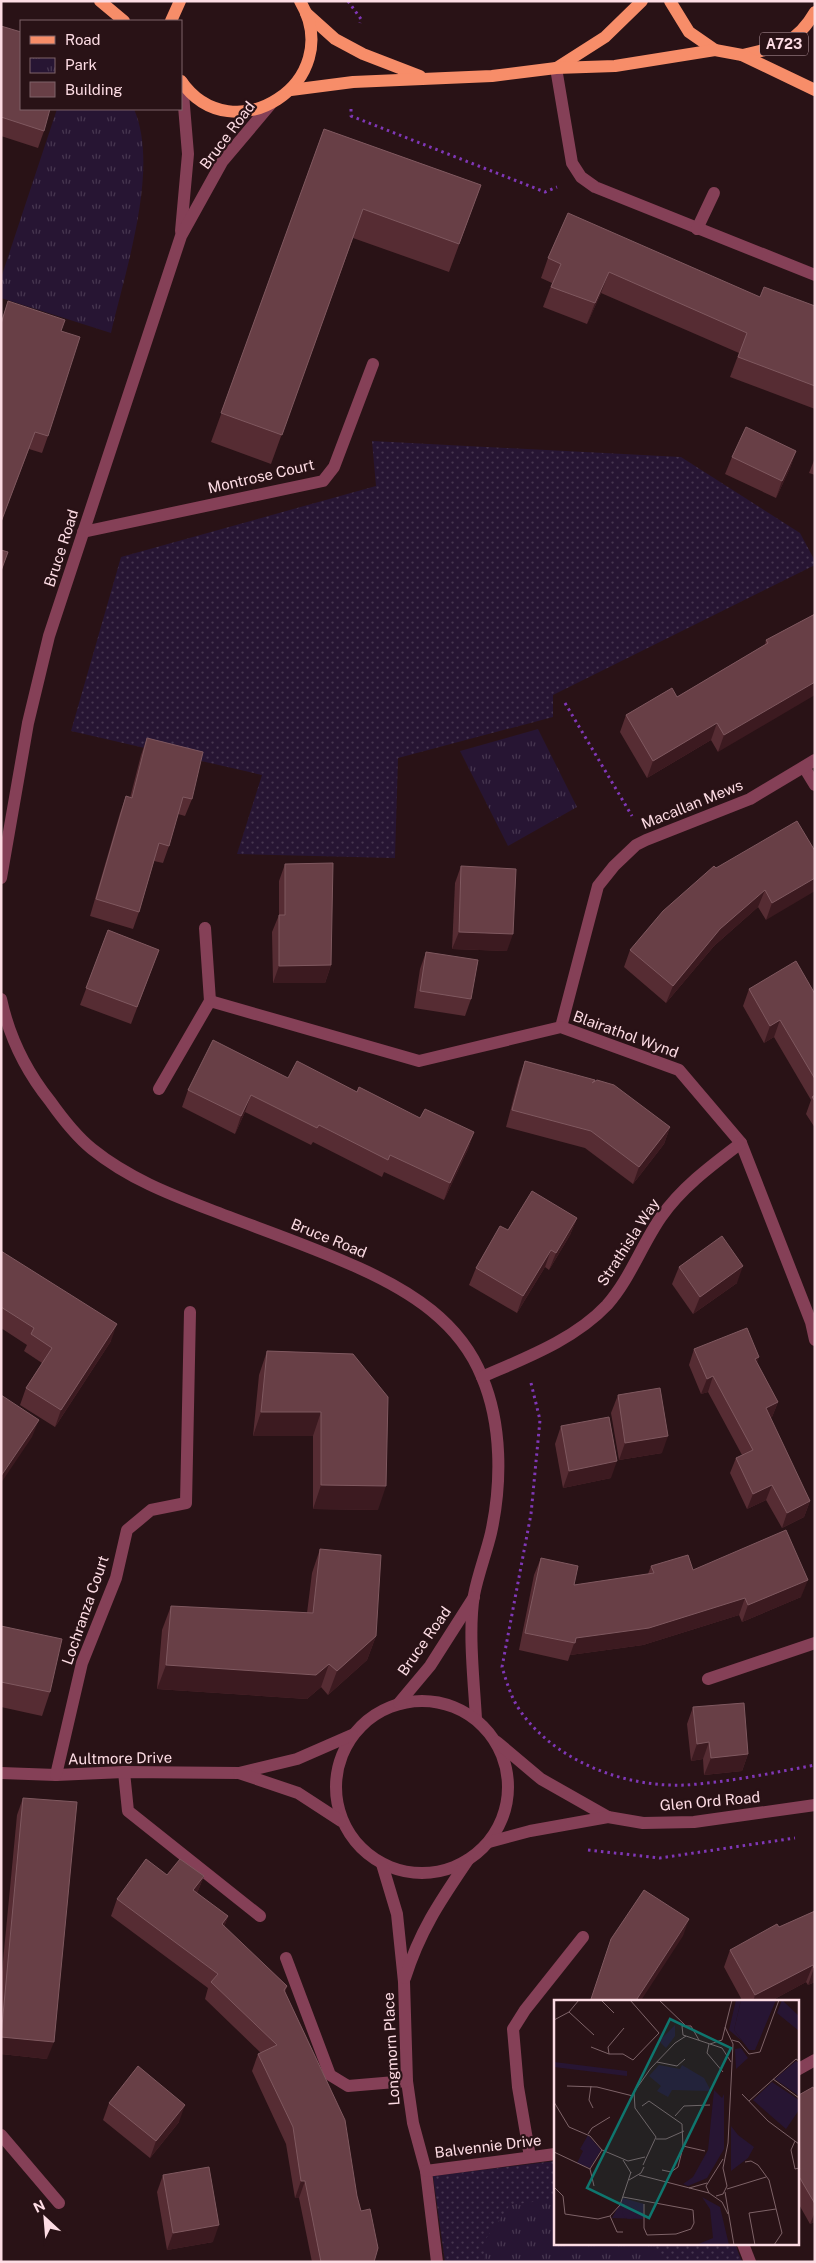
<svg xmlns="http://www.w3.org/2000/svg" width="816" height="2263" viewBox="0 0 816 2263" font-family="'Public Sans',sans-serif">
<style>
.grass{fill:url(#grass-dots)}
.park{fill:url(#park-tufts)}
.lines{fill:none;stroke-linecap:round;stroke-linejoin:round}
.path{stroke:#7f37b6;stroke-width:3;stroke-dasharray:2.5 4;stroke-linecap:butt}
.minor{stroke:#854057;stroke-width:12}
.major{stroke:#f78d69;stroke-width:12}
.wall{fill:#562c33}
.shaded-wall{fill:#3c1a20}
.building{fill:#683f46;stroke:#7f585f}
.labels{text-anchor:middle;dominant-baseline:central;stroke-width:4.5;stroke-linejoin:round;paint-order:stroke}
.shield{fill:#291216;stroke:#bd9fa6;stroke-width:1}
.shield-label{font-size:14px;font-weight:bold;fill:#fddce4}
.street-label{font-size:15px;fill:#fddce4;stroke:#291216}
.inset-road{fill:none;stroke:#7e6368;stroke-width:1}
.view{fill:#0f766e;fill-opacity:0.15;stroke:#0f766e;stroke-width:2.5}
.inset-edge{fill:none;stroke:#fddce4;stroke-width:2.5}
</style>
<defs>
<pattern id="grass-dots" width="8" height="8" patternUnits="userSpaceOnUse" patternTransform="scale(1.25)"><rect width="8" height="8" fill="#271533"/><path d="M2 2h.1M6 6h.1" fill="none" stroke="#473650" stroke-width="1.8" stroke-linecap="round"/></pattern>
<pattern id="park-tufts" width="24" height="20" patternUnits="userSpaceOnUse" patternTransform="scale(1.25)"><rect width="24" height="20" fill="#271533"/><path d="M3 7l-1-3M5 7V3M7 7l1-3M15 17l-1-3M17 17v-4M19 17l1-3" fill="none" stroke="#473650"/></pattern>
</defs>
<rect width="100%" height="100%" fill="#291216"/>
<g class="grass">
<path d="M372,441L681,457L800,533L815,561V565L553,695V717L398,758L395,858L237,854L262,775L71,731L121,557L376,486Z"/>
<path d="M555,2161V2244H735L742,2262H445L433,2176Z"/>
</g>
<g class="park">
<path d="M57,109H134C160,169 125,271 111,333L1,298V278Z"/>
<path d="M538,729L577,807L508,846L460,751Z"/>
<path d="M555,2199V2244H654L663,2262H484L485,2240L510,2205Z"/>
</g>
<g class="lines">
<g class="path">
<path d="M348,1L361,19L360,23"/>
<path d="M351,109V116L545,192L557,187"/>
<path d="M565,703L632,816"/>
<path d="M531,1383L540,1420L531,1514L502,1667C506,1680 510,1694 517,1706C551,1760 624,1788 686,1785C729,1782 772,1773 815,1765"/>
<path d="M588,1850L660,1858L795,1838"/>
</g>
<g class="minor">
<path d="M556,68L572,163L581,177L595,187L815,275"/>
<path d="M697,229L714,193"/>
<path d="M181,231L188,154L182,82"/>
<path d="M83,532L323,481L334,467L373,364"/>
<path d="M804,767L815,785"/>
<path d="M1,878L28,723L49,636L181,236L222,162L270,105"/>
<path d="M205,928L210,1001"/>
<path d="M1,999C9,1036 26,1071 50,1101C62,1118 76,1136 92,1149C128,1178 169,1194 211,1210C260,1229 311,1246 359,1268C410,1291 460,1322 482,1377C502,1424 502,1483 491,1533C486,1554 478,1574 474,1595C468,1631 474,1682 476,1719"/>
<path d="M561,1027L598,886L614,866L636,845L646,840L750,799L815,760"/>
<path d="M159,1089L210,1001L419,1061L561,1027L679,1070L741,1143L811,1322L815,1340"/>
<path d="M482,1377C525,1358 574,1340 607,1305C630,1279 641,1246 661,1217C682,1187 712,1165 741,1143"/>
<path d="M708,1679L815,1643"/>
<circle cx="422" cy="1787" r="86"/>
<path d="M399,1703L430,1666L474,1597"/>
<path d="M497,1742L541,1779L608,1817"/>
<path d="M124,1772L128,1811L260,1916"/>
<path d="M1,1773L56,1775L124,1772L239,1773L297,1759L352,1735"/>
<path d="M239,1773L298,1793L341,1821"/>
<path d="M56,1775L82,1663L116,1578L127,1530L151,1510L186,1503L190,1312"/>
<path d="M489,1842L530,1831L608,1817L643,1823L694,1822L815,1805"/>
<path d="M382,1864L397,1914L404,1982L407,2081L413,2123L426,2171L437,2262"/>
<path d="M286,1958L330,2075L348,2086L407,2081"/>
<path d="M405,1978C420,1930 441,1900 468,1860"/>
<path d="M797,2070L815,2060"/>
<path d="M1,2135L59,2203"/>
<path d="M530,2157L518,2087L513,2029L525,2010L583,1937"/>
<path d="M426,2171L555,2154"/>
<path d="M743,2244L750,2262"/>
</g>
<g class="major">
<path d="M100,1L124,21"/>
<path d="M670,1L689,32L715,50"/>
<path d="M306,13L335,39L363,54L420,76"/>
<path d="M171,21L180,1"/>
<path d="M742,55C776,48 796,45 815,12"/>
<path d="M558,67L605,37L642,1"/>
<path d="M181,81C232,155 348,82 300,1"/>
<path d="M291,90L353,82L492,76L556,68L615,66L715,50L742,55L815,90"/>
</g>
</g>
<g class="wall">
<path d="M1,26L44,131L38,148L1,136Z"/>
<path d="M324,129L481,185L449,272L353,238L271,464L211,442Z"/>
<path d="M548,258L760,297L815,306V409L730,377L739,353L601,293L587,324L543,307L552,283L541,278Z"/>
<path d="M8,301L61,331L48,436L42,453L29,449L1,522V322Z"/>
<path d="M796,451L790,468L776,498L725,474L732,457Z"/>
<path d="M815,458V475L809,473Z"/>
<path d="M815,614L718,752L711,740L647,778L620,732L626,715L677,697L765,645L766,640Z"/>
<path d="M147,738L192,799L185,816L178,814L169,846L163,863L154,861L139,912L133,929L90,916L120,813L126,796L130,798L141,755Z"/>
<path d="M815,851L766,920L758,907L714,946L666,1003L624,967L630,950L716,868Z"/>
<path d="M285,864L331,965L325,983H273L272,932L279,915V881Z"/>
<path d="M461,866L507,951L452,949L455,883Z"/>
<path d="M108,930L159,950L131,1024L80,1005Z"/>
<path d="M426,952L471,999L465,1016L414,1008L420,969Z"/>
<path d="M749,989L815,994V1128L806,1114L811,1100L774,1037L764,1043L743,1006Z"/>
<path d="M525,1061L594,1082L670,1127L664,1144L633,1184L585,1148L506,1127L519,1078Z"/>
<path d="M288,1078L357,1092L420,1118L474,1132L468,1149L444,1200L384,1172L382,1177L313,1142L311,1145L245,1112L235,1134L182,1107L188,1090Z"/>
<path d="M577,1218L570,1235L549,1270L545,1267L517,1313L469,1285L476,1268L508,1230Z"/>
<path d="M1,1251L111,1341L55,1427L20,1405L26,1388L42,1363L24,1351L27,1345L1,1328Z"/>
<path d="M679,1267L737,1283L693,1314L672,1284Z"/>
<path d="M694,1349L757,1363L778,1402L772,1417L770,1418L810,1501L804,1517L782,1528L766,1500L747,1509L730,1473L736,1458L742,1455L708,1392L701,1394L689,1365Z"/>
<path d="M267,1351L353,1354L378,1510L313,1509V1436H253L259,1375Z"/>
<path d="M618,1395L662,1453L619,1460L611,1413Z"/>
<path d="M561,1426L611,1478L563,1488L555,1444Z"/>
<path d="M320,1549L376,1636L367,1660L328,1695L321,1687L307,1699L157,1689L162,1630L171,1606L307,1613L312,1573Z"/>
<path d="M541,1558L574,1585L648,1574L651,1566L693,1570L801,1597L742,1622L739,1615L643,1645L570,1655L568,1661L519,1650L534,1575Z"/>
<path d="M1,1626L50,1692L42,1716L1,1707Z"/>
<path d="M693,1707L748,1754L742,1771L704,1775L703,1759L691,1761L687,1724Z"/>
<path d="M23,1798L47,2059L1,2054V1982L17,1815Z"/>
<path d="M204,1876L197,1893L228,1916L224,1927L287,1986L285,1992L357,2196L374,2262H312L299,2198H295L286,2144L252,2071L258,2054L261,2053L205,1999L208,1988L111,1916L117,1899Z"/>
<path d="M815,1911V1982L808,1985L806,1982L769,2002H743L724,1967L730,1950Z"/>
<path d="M815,2091V2224L814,2222L810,2224L797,2201V2096Z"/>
<path d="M109,2103L179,2122L150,2158L103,2120Z"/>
<path d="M163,2175L213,2242L167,2250L157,2192Z"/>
</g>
<g class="shaded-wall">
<path d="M609,272L601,293L587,324L595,303Z"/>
<path d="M796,451L790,468L776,498L782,481Z"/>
<path d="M815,682V695L718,752L724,735Z"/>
<path d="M717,723L711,740L647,778L653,761Z"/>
<path d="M815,878V891L766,920L772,903Z"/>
<path d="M765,890L758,907L714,946L666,1003L673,986L720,929Z"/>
<path d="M459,932L513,934L507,951L452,949Z"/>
<path d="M331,965L325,983H273L279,966Z"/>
<path d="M780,1020L774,1037L764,1043L770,1026Z"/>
<path d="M251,1095L245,1112L235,1134L241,1116Z"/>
<path d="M670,1127L664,1144L633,1184L639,1167Z"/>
<path d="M474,1132L468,1149L444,1200L450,1183Z"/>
<path d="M577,1218L570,1235L549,1270L556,1253Z"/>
<path d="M551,1250L545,1267L517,1313L523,1296Z"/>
<path d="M743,1266L737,1283L693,1314L700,1297Z"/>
<path d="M117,1324L111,1341L55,1427L61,1410Z"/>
<path d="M759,1357L754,1372L755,1359Z"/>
<path d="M713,1376L708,1392L701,1394L707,1379Z"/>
<path d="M778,1402L772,1417L760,1424L766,1408Z"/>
<path d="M261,1412H321L313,1436H253Z"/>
<path d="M39,1420L32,1437L1,1483V1476Z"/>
<path d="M668,1436L662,1453L619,1460L625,1443Z"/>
<path d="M617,1461L611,1478L563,1488L569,1471Z"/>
<path d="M321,1485L386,1486L378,1510L313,1509Z"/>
<path d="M772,1485L766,1500L747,1509L753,1494Z"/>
<path d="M810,1501L804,1517L782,1528L787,1513Z"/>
<path d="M808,1580L801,1597L742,1622L748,1605Z"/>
<path d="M745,1598L739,1615L643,1645L570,1655L576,1638Z"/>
<path d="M376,1636L367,1660L328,1695L337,1671Z"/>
<path d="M329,1664L321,1687L307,1699L157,1689L166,1665Z"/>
<path d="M709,1742L703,1759L691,1761L697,1744Z"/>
<path d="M748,1754L742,1771L704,1775L711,1758Z"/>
<path d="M204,1876L197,1893L193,1890Z"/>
<path d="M228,1916L222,1933V1924Z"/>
<path d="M689,1919L683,1936L640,2002H635Z"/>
<path d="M813,1965L806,1982L769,2002H753L755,1995Z"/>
<path d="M814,1968H815V1982L808,1985Z"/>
<path d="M1,2037L54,2042L47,2059L1,2054Z"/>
<path d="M185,2105L179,2122L150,2158L156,2141Z"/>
<path d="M301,2181H305L299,2198H295Z"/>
<path d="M815,2212V2219L814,2222L810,2224Z"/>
<path d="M219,2225L213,2242L167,2250L173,2233Z"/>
</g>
<g class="building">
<path d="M1,26L21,32V109H50L44,131L1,117Z"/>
<path d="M324,129L481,185L459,244L363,209L282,435L221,413Z"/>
<path d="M568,213L760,297L764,287L815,306V386L738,357L747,333L609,272L595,303L551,287L561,264L548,258Z"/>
<path d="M8,301L65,320L61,331L80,337L48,436L35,432L1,522V324Z"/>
<path d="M746,427L796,451L782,481L732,457Z"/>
<path d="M1,550L8,552L1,571Z"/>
<path d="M815,614V682L724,735L717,723L653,761L626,715L672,688L677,697L768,643L766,640Z"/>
<path d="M147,738L203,752L192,799L183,797L169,846L159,843L139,912L96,899L126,796L132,798Z"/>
<path d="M797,821L815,851V878L772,903L765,890L720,929L673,986L630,950L663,911L714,866L716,868Z"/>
<path d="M333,863L331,965L279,966V915H285V864Z"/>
<path d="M461,866L516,869L513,934L459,932Z"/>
<path d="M108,930L159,950L137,1007L86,988Z"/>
<path d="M426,952L478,960L471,999L420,991Z"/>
<path d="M796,961L815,994V1079L780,1020L770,1026L749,989Z"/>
<path d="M213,1040L288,1078L297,1061L357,1092L359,1087L420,1118L425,1109L474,1132L450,1183L390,1155L388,1160L319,1125L317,1128L251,1095L241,1116L188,1090Z"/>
<path d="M525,1061L595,1080L592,1083L597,1080L614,1085L670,1127L639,1167L591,1131L512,1110Z"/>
<path d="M815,1095V1101L812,1097Z"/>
<path d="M532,1191L577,1218L556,1253L551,1250L523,1296L476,1268L500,1226L508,1230Z"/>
<path d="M722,1236L743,1266L700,1297L679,1267Z"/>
<path d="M1,1251L117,1324L61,1410L26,1388L52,1348L31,1334L34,1328L1,1307Z"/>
<path d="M747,1328L759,1357L755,1359L778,1402L766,1408L810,1501L787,1513L772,1485L753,1494L736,1458L753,1450L713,1376L707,1379L694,1349Z"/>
<path d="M267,1351L353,1354L388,1397L386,1486L321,1485V1412H261Z"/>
<path d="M660,1388L668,1436L625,1443L618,1395Z"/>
<path d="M1,1395L39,1420L1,1476Z"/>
<path d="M609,1417L617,1461L569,1471L561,1426Z"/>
<path d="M786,1530L808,1580L748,1605L745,1598L649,1628L576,1638L575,1643L525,1633L541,1558L578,1566L574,1585L654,1573L651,1566L688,1555L693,1570Z"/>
<path d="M320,1549L381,1555L376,1636L337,1671L329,1664L316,1675L166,1665L171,1606L313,1613Z"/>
<path d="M1,1626L62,1639L50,1692L1,1682Z"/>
<path d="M744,1703L748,1754L711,1758L709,1742L697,1744L693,1707Z"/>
<path d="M23,1798L77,1802L54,2042L1,2037Z"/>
<path d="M146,1859L167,1875L180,1859L204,1876L193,1890L228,1916L222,1924L287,1986L284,1990L345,2120L357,2196L361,2211L370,2209L378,2248L374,2262H321L305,2181H301L293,2127L258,2054L277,2045L211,1982L218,1974L117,1899Z"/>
<path d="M644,1890L689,1919L635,2002H590L611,1939Z"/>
<path d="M815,1911V1968H814L813,1965L755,1995L730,1950L777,1924L779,1927Z"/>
<path d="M138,2066L185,2105L156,2141L109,2103Z"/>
<path d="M813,2087L815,2091V2204L797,2173V2171L800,2169L797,2165V2096Z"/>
<path d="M209,2167L219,2225L173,2233L163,2175Z"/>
</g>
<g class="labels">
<rect class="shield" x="760" y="32.5" width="48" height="23" rx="4"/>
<g class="shield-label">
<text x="784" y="44">A723</text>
</g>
<g class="street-label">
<text transform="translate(227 135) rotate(-53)">Bruce Road</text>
<text transform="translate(261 476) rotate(-13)">Montrose Court</text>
<text transform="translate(61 548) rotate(-72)">Bruce Road</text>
<text transform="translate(692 804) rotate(-22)">Macallan Mews</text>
<text transform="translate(626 1034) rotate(20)">Blairathol Wynd</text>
<text transform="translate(329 1238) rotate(22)">Bruce Road</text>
<text transform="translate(628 1242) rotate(-57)">Strathisla Way</text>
<text transform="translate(85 1610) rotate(-71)">Lochranza Court</text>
<text transform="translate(424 1641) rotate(-55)">Bruce Road</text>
<text transform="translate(120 1758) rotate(-1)">Aultmore Drive</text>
<text transform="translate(710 1801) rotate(-5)">Glen Ord Road</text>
<text transform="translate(391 2049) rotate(-93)">Longmorn Place</text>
<text transform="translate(488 2146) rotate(-7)">Balvennie Drive</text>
</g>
</g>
<g transform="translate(554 2000)">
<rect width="245" height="245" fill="#291216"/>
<path d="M187,0H222L201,50H195L180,30ZM228,0L245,16V31L223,13ZM187,48L194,58L182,69L181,49ZM105,65L126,69L128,65L150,78L157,91L118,90L114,97L103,91L107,86L95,76ZM34,135L47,150L36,168L23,163L29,151L26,149ZM69,198L90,204L89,219L58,218Z" fill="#271533"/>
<path d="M182,0H187L180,30L188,41L175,30ZM0,62L73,71V76L0,67Z" fill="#271533"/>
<path d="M121,25V36L112,48L105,41ZM242,61L245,63V96L221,79ZM218,82L245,100V110L232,129L199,100ZM160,90L168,98L170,94V149L153,178L134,186L129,184L139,177L154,150ZM177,126L184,135L200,147L194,158L177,171ZM148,197L166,207L175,245H142L159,238L156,209ZM68 211a8 8 0 1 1 16 0a8 8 0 1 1-16 0Z" fill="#271533"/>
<path d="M218,91H227V109H218Z" fill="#271533"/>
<path class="inset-road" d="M47,0L60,13M105,0L131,25M15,12L40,35M0,20L15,12L25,0M145,40L137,26H128L129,35L168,48L177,62M178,40L185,42L195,54L206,52L225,0M155,44L153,53L169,72M156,44L168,40L178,0M37,47L55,54H69L79,60L105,33L76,0M55,54L54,47L70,28M103,62L123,66L131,59M219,79L245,98M13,86L43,87L79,96M37,86L35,100L39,108M188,94L214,121L245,144M195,101L242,59L245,61M0,102L15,127L36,136L48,150L74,161L91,157M88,106L95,101L128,124L129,147L124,167L117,172L108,170M121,116L130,106L156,105M34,134L38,128L56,117M102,139H112L130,131M241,141L237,150L241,169L245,168M129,146L151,151M0,152L36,169M169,159L152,186L155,193L168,202L174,214M69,160L77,173M191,162L197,161L204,165L215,180L228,233L220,245M89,165L102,137L81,108L80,92L97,68L121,43L132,36M85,175L155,193M75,180L87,173L90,167M40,186L36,169L48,150M0,187L9,196L11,214L44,219L56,216L66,205L77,172M135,188L153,183M173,189L212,177M171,192L180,245M162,196L169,194L173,186L169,168L174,143L179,44L171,27M69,197L139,210L140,223L137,229L122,234L93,235L90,228V204M56,216L63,232H69M201,245L195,213L222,209"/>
<path class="view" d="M116,19L177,48L95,218L33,188Z"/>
<rect width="245" height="245" class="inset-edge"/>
</g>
<rect width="816" height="2263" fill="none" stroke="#fddce4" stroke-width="5"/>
<rect x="20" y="20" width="162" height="90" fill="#291216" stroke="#7e6368"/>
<rect x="30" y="36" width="25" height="8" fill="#f78d69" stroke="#7e6368"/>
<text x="65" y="45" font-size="15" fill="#fddce4">Road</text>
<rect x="30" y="58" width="25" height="15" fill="url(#park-tufts)" stroke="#7e6368"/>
<text x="65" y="70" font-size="15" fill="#fddce4">Park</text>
<rect x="30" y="82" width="25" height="15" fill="#683f46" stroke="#7e6368"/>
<text x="65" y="95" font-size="15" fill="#fddce4">Building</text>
<g transform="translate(45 2218) rotate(334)" stroke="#291216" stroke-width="4" paint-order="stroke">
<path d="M0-4L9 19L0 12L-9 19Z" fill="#fddce4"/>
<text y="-8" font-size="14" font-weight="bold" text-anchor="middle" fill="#fddce4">N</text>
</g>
</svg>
